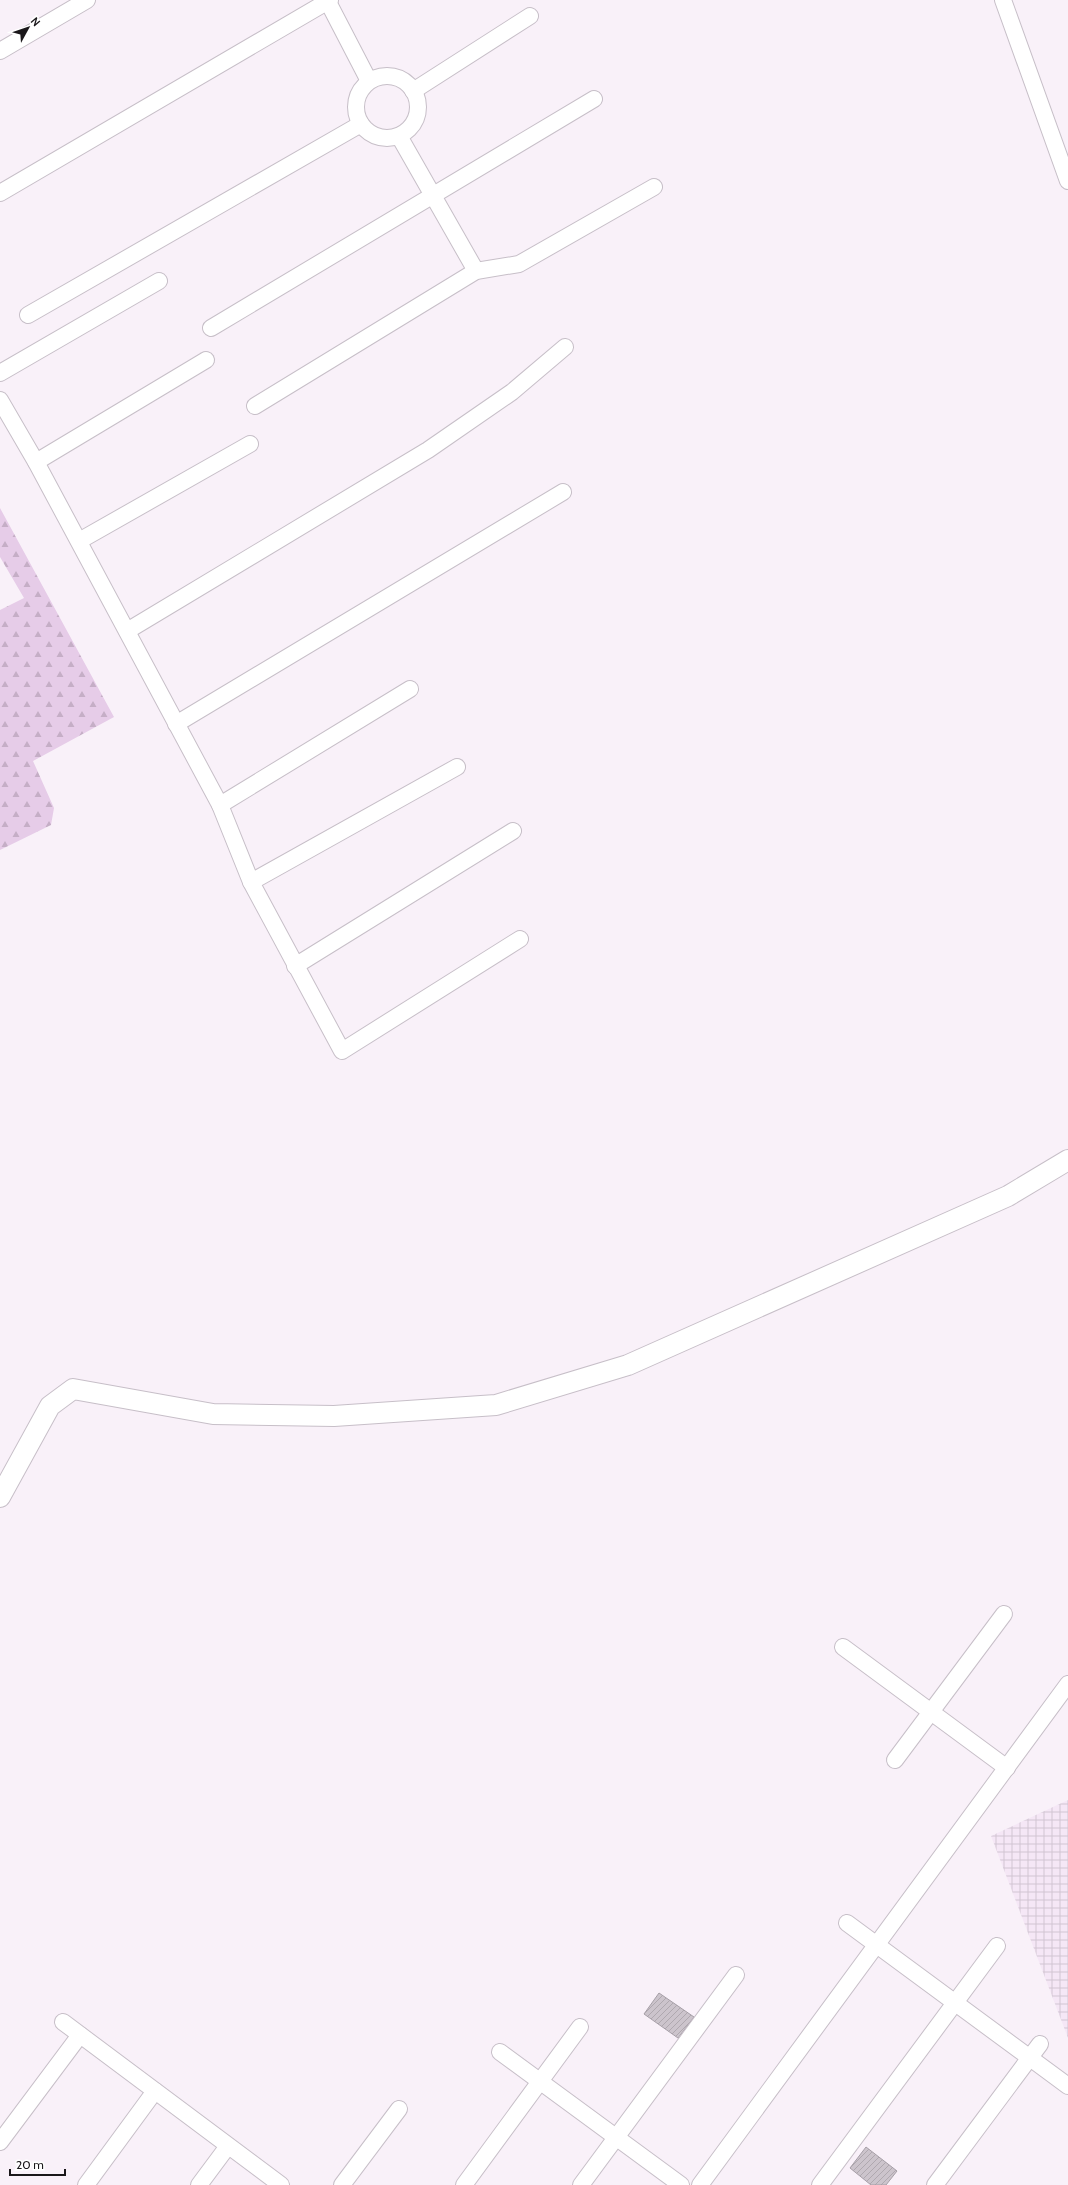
<svg xmlns="http://www.w3.org/2000/svg" width="1068" height="2185" viewBox="0 0 1068 2185" font-family="Cabin,sans-serif">
<style>
.industrial{fill:url(#industrial-grid)}
.forest{fill:url(#forest-firs)}
.building{fill:url(#building-hatch);stroke:#a69fa7}
.lines{fill:none;stroke-linecap:round;stroke-linejoin:round}
.minor-casing{stroke:#c7bfc8;stroke-width:18}
.tertiary-casing{stroke:#c7bfc8;stroke-width:22}
.minor{stroke:#fff;stroke-width:16}
.tertiary{stroke:#fff;stroke-width:20}
</style>
<defs>
<pattern id="industrial-grid" width="8" height="8" patternUnits="userSpaceOnUse"><rect width="8" height="8" fill="#f5e7f6"/><path d="M0 4h8M4 0v8" fill="none" stroke="#d1c5d2"/></pattern>
<pattern id="forest-firs" width="22" height="20" patternUnits="userSpaceOnUse"><rect width="22" height="20" fill="#e6cce8"/><path d="M5 1l3.5 6h-7zM16 11l3.5 6h-7z" fill="#c5aec6"/></pattern>
<pattern id="building-hatch" width="6" height="6" patternUnits="userSpaceOnUse"><rect width="6" height="6" fill="#ccc4cc"/><path d="M-1 1l2-2M0 6l6-6M5 7l2-2" fill="none" stroke="#afa8af"/></pattern>
</defs>
<rect width="100%" height="100%" fill="#f9f1f9"/>
<path class="industrial" d="M1068,1800V2038L991,1836Z"/>
<path class="forest" d="M0,508L114,717L33,761L54,808L51,825L0,850V610L24,598L0,557Z"/>
<g class="building">
<path d="M659,1993L694,2017L678,2038L644,2014Z"/>
<path d="M866,2147L897,2171L886,2185H871L850,2168Z"/>
</g>
<g class="lines">
<defs>
<g id="minor">
<path d="M327,0L369,81"/>
<path d="M1003,0L1068,181"/>
<path d="M0,51L87,0"/>
<circle cx="387" cy="107" r="31"/>
<path d="M413,91L530,16"/>
<path d="M399,136L476,271"/>
<path d="M0,193L330,0"/>
<path d="M28,315L361,124"/>
<path d="M211,328L594,99"/>
<path d="M0,373L159,281"/>
<path d="M0,400L36,462L220,805L251,882L342,1051L520,939"/>
<path d="M255,406L476,271L519,264L654,187"/>
<path d="M36,462L206,360"/>
<path d="M79,541L250,444"/>
<path d="M127,631L428,450L512,392L565,347"/>
<path d="M176,724L563,492"/>
<path d="M220,805L410,689"/>
<path d="M251,882L457,767"/>
<path d="M295,966L513,831"/>
<path d="M843,1647L1007,1768"/>
<path d="M895,1760L1004,1614"/>
<path d="M847,1923L1068,2086"/>
<path d="M63,2022L281,2185"/>
<path d="M500,2052L681,2185"/>
<path d="M0,2142L80,2035"/>
<path d="M86,2185L155,2091"/>
<path d="M199,2185L228,2146"/>
<path d="M342,2185L399,2109"/>
<path d="M464,2185L580,2027"/>
<path d="M581,2185L736,1975"/>
<path d="M700,2185L1068,1684"/>
<path d="M820,2185L997,1946"/>
<path d="M935,2185L1040,2044"/>
</g>
<path id="tertiary" d="M0,1497L50,1406L73,1389L213,1414L334,1416L496,1405L628,1365L1008,1196L1068,1160"/>
</defs>
<use href="#minor" class="minor-casing"/>
<use href="#tertiary" class="tertiary-casing"/>
<use href="#minor" class="minor"/>
<use href="#tertiary" class="tertiary"/>
</g>
<g transform="translate(28 28) rotate(50)" stroke="#ffffff" stroke-width="3" paint-order="stroke">
<path d="M0-3L7 15L0 10L-7 15Z" fill="#1a171a"/>
<text y="-6" font-size="11" font-weight="bold" text-anchor="middle" fill="#1a171a">N</text>
</g>
<path d="M10 2169v6h55v-6" fill="none" stroke="#1a171a" stroke-width="2"/>
<text x="16" y="2169" font-size="12" fill="#1a171a" stroke="#ffffff" stroke-width="3" paint-order="stroke">20 m</text>
</svg>
